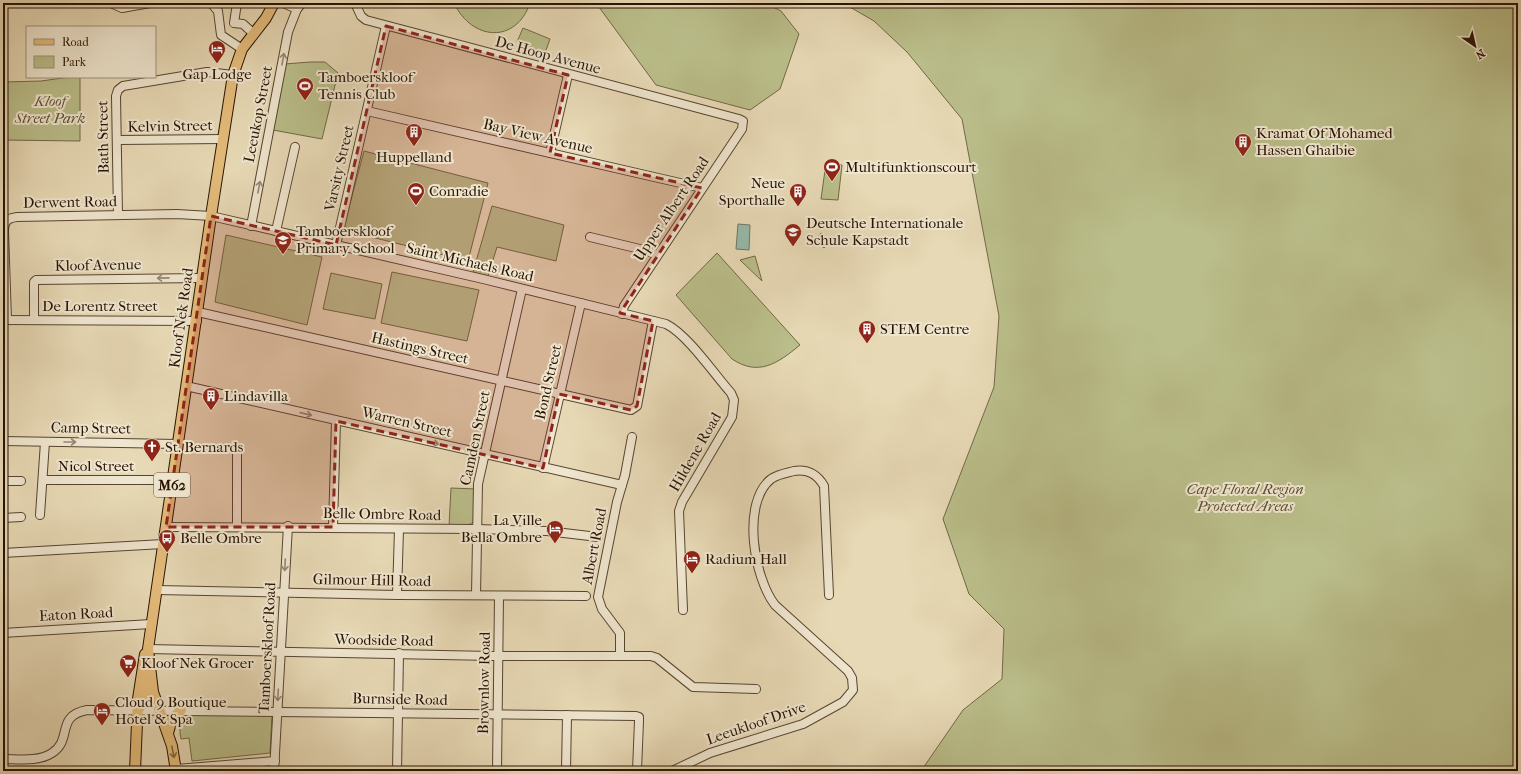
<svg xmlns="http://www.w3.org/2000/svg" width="1521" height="774" viewBox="0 0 1521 774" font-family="'IM FELL French Canon',serif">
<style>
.green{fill:#babe8a;stroke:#726846}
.water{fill:#97baac;stroke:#6b7768}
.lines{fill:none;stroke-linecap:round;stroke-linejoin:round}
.minor-casing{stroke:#58442f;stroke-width:10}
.major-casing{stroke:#291202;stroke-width:12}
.minor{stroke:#efe6cf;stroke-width:8}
.major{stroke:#e4bc7a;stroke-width:10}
.oneway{stroke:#968773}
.oneway2{stroke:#86673e}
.marked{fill:#8f2418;fill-opacity:0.2;stroke:#8f2418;stroke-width:3;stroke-dasharray:8 5;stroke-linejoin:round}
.labels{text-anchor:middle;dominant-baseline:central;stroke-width:4;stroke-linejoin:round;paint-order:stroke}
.shield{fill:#efe6cf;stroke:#645240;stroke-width:1}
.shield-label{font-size:14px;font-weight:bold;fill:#291202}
.street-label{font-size:15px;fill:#291202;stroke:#efe6cf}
.poi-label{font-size:15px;fill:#291202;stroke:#efe6cf;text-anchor:start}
.park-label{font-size:15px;font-style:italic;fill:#5c4e32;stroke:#efe6cf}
</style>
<rect width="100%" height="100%" fill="#e7d9b5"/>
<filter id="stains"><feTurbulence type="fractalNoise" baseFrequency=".005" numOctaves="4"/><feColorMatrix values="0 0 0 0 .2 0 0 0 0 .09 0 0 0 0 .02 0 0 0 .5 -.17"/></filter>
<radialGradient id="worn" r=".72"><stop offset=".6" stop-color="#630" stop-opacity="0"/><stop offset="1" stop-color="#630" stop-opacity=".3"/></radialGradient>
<g class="green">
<path d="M454,3H530C516,44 472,41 454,3Z"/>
<path d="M596,3H765L781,11L799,34L780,89L750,110L656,85Z"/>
<path d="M843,3H1518V771H921L963,710L1002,679L1004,629L969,594L943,519L994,387L999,316L962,119L907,52L874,21Z"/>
<path d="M523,28L550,39L545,53L517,42Z"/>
<path d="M310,62H325L338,73L322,139L273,130L285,64Z"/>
<path d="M70,77H80V141L3,140V82L41,81Z"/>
<path d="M364,151L488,183L468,261L343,230Z"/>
<path d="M826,163L842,165L838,200L821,199Z"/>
<path d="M492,206L564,225L556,261L497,247L488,276L473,272Z"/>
<path d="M821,233L830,240L824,248L814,240Z"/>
<path d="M226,235L322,257L307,325L215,302Z"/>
<path d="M717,253L800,345C778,363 759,377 732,359L676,295Z"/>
<path d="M755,256L762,281L740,260Z"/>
<path d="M392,272L479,290L467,341L381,323Z"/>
<path d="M331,273L382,284L375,319L323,309Z"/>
<path d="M451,488L476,489L474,521C468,528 458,526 449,526Z"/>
<path d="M195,714L272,715L270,753L192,761L189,738L181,739C178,725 181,718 195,714Z"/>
</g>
<path class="water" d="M738,224L750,225L749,250L736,249Z"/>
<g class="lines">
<defs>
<g id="minor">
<path d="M111,3L122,8L150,3"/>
<path d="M211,3L218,11L221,35L242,49"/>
<path d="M237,3L234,23L243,24L254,34"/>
<path d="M283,3L297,9L302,3"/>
<path d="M355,3L361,16L366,20L739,119L743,121L742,129L624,306L622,314"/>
<path d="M367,111L702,188"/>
<path d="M118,140L223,139"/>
<path d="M550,153L568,75"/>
<path d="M118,215L116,96L118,90L123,86L207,72L233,75"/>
<path d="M251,226L288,32L297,9"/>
<path d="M276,231L295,147"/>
<path d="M590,237L648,251L657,255"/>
<path d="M336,245L386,26"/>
<path d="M198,312L631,410L637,406L653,321"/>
<path d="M3,320L197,321"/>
<path d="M7,320L4,230C4,221 8,218 17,217L177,214L211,216L483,279L666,324C688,335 714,374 731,393L734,400L732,417L682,502L679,511L683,610"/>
<path d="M34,320V282L36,280L202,278"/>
<path d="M186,386L622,485"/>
<path d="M3,441L178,444"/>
<path d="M543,468L581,303"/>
<path d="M43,480H172"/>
<path d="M3,481H21"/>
<path d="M40,515L45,442"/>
<path d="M3,518L21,517"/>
<path d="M237,526V451"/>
<path d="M166,527L477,529L547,531L598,537"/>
<path d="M333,527L336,421"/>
<path d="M3,553L163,544"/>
<path d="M157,590L397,595L586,596"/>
<path d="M397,595L399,529"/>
<path d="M476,595L478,484L522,289"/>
<path d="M3,633L151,624"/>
<path d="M148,649L492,656H651L657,658L693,687L756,689"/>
<path d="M620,656V633L602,609L598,597L617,502L625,475L632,437"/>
<path d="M3,759C19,759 38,762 52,753C73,740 55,716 87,710L636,716L639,717V721L637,771"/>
<path d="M176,769L275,761"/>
<path d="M274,771L288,526"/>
<path d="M397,771L399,653"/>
<path d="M497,771L499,596"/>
<path d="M566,771L567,715"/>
<path d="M672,771L710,753L803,724L843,702L853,690L852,678L848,671L775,605C754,578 741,503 771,479C778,474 786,473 794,471C808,469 817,474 824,486L829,595"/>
</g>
<g id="major">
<path d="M138,710L145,699L148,680"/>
<path d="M168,733L172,719L181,710"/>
<path d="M135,771L138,699L145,654"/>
<path d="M176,771L172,746L153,692L148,649L211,216L233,75L242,49L266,18L274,3"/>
</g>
</defs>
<use href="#minor" class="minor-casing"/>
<use href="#major" class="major-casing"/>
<use href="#minor" class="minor"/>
<use href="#major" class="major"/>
</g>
<defs><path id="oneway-shaft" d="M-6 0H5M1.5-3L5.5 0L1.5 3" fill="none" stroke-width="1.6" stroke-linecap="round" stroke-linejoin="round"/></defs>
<g class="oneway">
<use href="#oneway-shaft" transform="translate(283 59) rotate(-80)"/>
<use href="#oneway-shaft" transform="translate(259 187) rotate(-79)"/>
<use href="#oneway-shaft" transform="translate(163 278) rotate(179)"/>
<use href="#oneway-shaft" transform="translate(306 414) rotate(13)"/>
<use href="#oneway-shaft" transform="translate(70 442)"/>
<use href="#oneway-shaft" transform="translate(433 443) rotate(13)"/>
<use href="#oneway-shaft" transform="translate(285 565) rotate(93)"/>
<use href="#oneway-shaft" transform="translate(278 695) rotate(93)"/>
</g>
<use class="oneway2" href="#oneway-shaft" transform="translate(173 752) rotate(79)"/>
<path class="marked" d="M386,26L568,75L550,153L702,188L620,313L653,321L637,406L631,410L559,394L543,468L336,421L333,527H166L211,216L336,245Z"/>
<defs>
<symbol id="hotel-pin" viewBox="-11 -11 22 30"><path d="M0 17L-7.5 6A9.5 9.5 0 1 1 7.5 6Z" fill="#8f2418" stroke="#efe6cf"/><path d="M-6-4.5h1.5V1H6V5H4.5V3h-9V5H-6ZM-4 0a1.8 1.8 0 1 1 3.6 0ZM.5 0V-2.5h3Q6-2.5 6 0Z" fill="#fff"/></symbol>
<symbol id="stadium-pin" viewBox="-11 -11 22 30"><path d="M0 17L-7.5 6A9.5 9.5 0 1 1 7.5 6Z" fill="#8f2418" stroke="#efe6cf"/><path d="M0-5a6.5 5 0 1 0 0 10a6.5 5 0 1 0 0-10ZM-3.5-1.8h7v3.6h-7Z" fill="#fff"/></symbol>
<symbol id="building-pin" viewBox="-11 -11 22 30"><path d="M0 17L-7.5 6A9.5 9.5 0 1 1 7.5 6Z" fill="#8f2418" stroke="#efe6cf"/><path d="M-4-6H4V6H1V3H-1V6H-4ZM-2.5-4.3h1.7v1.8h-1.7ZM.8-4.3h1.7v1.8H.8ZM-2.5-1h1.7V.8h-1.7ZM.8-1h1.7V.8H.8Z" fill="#fff"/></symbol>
<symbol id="school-pin" viewBox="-11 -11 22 30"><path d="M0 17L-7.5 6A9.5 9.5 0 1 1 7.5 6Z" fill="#8f2418" stroke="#efe6cf"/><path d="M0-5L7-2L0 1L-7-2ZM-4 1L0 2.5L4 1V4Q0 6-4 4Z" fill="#fff"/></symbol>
<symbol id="church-pin" viewBox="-11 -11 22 30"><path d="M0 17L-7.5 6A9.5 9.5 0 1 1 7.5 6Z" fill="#8f2418" stroke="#efe6cf"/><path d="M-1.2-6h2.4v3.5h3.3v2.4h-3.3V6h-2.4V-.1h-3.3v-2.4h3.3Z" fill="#fff"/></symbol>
<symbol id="bus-pin" viewBox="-11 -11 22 30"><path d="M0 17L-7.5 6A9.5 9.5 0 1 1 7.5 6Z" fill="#8f2418" stroke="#efe6cf"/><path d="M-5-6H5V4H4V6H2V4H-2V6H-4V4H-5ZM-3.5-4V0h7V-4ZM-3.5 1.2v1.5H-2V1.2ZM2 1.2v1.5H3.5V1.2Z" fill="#fff"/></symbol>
<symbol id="supermarket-pin" viewBox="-11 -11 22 30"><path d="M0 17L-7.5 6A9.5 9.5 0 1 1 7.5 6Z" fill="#8f2418" stroke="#efe6cf"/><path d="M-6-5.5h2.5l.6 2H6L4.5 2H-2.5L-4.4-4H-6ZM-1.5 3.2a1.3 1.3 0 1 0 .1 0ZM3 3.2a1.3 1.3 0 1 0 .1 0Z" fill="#fff"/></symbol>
</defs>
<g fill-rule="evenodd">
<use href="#hotel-pin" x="207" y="39" width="20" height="27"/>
<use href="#stadium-pin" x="295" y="76" width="20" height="27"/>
<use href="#building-pin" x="404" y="122" width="20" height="27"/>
<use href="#building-pin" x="1233" y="132" width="20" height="27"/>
<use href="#stadium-pin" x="822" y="157" width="20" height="27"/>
<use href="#stadium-pin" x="406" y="181" width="20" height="27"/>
<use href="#building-pin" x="788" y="182" width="20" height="27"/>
<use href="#school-pin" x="783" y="222" width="20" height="27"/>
<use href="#school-pin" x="273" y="230" width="20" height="27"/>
<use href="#building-pin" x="857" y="319" width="20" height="27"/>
<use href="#building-pin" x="201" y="386" width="20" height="27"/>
<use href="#church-pin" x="142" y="437" width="20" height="27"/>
<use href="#hotel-pin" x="545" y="519" width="20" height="27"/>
<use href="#bus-pin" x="157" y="528" width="20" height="27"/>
<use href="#hotel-pin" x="682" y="549" width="20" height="27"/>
<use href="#supermarket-pin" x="118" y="653" width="20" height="27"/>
<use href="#hotel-pin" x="92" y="701" width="20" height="27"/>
</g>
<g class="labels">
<rect class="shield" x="154" y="473" width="36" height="24" rx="3"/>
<g class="shield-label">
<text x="172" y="485">M62</text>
</g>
<g class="street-label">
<text transform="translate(548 55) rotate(15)">De Hoop Avenue</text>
<text transform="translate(258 114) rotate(-79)">Leeukop Street</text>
<text transform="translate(170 126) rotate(-1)">Kelvin Street</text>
<text transform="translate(538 136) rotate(13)">Bay View Avenue</text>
<text transform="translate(103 137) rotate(-91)">Bath Street</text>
<text transform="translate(339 168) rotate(-77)">Varsity Street</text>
<text transform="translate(70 202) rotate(-1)">Derwent Road</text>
<text transform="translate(671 209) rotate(-56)">Upper Albert Road</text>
<text transform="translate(470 262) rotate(13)">Saint Michaels Road</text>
<text transform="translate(98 265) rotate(-1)">Kloof Avenue</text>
<text x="100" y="306">De Lorentz Street</text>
<text transform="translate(181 318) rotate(-82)">Kloof Nek Road</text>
<text transform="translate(420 348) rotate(13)">Hastings Street</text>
<text transform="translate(548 382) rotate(-77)">Bond Street</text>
<text transform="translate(407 422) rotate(13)">Warren Street</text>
<text transform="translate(91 428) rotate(1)">Camp Street</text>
<text transform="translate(475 438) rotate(-78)">Camden Street</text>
<text transform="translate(695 452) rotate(-60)">Hildene Road</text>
<text x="96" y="466">Nicol Street</text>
<text transform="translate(382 514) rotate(1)">Belle Ombre Road</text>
<text transform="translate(594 546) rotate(-79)">Albert Road</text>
<text transform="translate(372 580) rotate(1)">Gilmour Hill Road</text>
<text transform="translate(76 614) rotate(-3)">Eaton Road</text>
<text transform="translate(384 640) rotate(1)">Woodside Road</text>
<text transform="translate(267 648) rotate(-87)">Tamboerskloof Road</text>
<text transform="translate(484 683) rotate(-89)">Brownlow Road</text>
<text transform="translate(400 699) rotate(1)">Burnside Road</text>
<text transform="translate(756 723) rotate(-19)">Leeukloof Drive</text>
</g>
<g class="poi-label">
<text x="217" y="74" text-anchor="middle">Gap Lodge</text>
<text x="318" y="77">Tamboerskloof<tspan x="318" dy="17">Tennis Club</tspan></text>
<text x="1256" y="133">Kramat Of Mohamed<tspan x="1256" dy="17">Hassen Ghaibie</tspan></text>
<text x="414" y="157" text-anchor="middle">Huppelland</text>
<text x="845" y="167">Multifunktionscourt</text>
<text x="785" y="183" text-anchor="end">Neue<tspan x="785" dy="17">Sporthalle</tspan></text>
<text x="429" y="191">Conradie</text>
<text x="806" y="223">Deutsche Internationale<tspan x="806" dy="17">Schule Kapstadt</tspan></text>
<text x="296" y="231">Tamboerskloof<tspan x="296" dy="17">Primary School</tspan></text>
<text x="880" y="329">STEM Centre</text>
<text x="224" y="396">Lindavilla</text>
<text x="165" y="447">St. Bernards</text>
<text x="542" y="520" text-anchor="end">La Ville<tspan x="542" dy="17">Bella Ombre</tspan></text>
<text x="180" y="538">Belle Ombre</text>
<text x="705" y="559">Radium Hall</text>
<text x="141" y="663">Kloof Nek Grocer</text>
<text x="115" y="702">Cloud 9 Boutique<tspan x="115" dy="17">Hotel &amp; Spa</tspan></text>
</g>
<g class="park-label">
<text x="50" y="101">Kloof<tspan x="50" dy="17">Street Park</tspan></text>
<text x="1245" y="489">Cape Floral Region<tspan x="1245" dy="17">Protected Areas</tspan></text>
</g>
</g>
<rect width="1521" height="774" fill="none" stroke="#e7d9b5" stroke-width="16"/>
<rect x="4" y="4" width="1513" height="766" fill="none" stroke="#291202" stroke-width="2"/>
<rect x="8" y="8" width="1505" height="758" fill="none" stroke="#291202"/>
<rect x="26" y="26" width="130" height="52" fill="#efe6cf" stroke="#a0917d"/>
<rect x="34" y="39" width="20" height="6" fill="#e4bc7a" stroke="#a0917d"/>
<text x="62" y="46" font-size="12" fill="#291202">Road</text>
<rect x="34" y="56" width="20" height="12" fill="#babe8a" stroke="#a0917d"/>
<text x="62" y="66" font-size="12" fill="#291202">Park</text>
<g transform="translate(1475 46) rotate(146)" stroke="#efe6cf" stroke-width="3" paint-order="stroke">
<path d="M0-3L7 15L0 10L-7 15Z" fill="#291202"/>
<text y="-6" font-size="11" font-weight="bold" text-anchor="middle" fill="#291202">N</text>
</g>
<rect width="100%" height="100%" filter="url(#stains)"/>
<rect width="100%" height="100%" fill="url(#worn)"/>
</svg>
